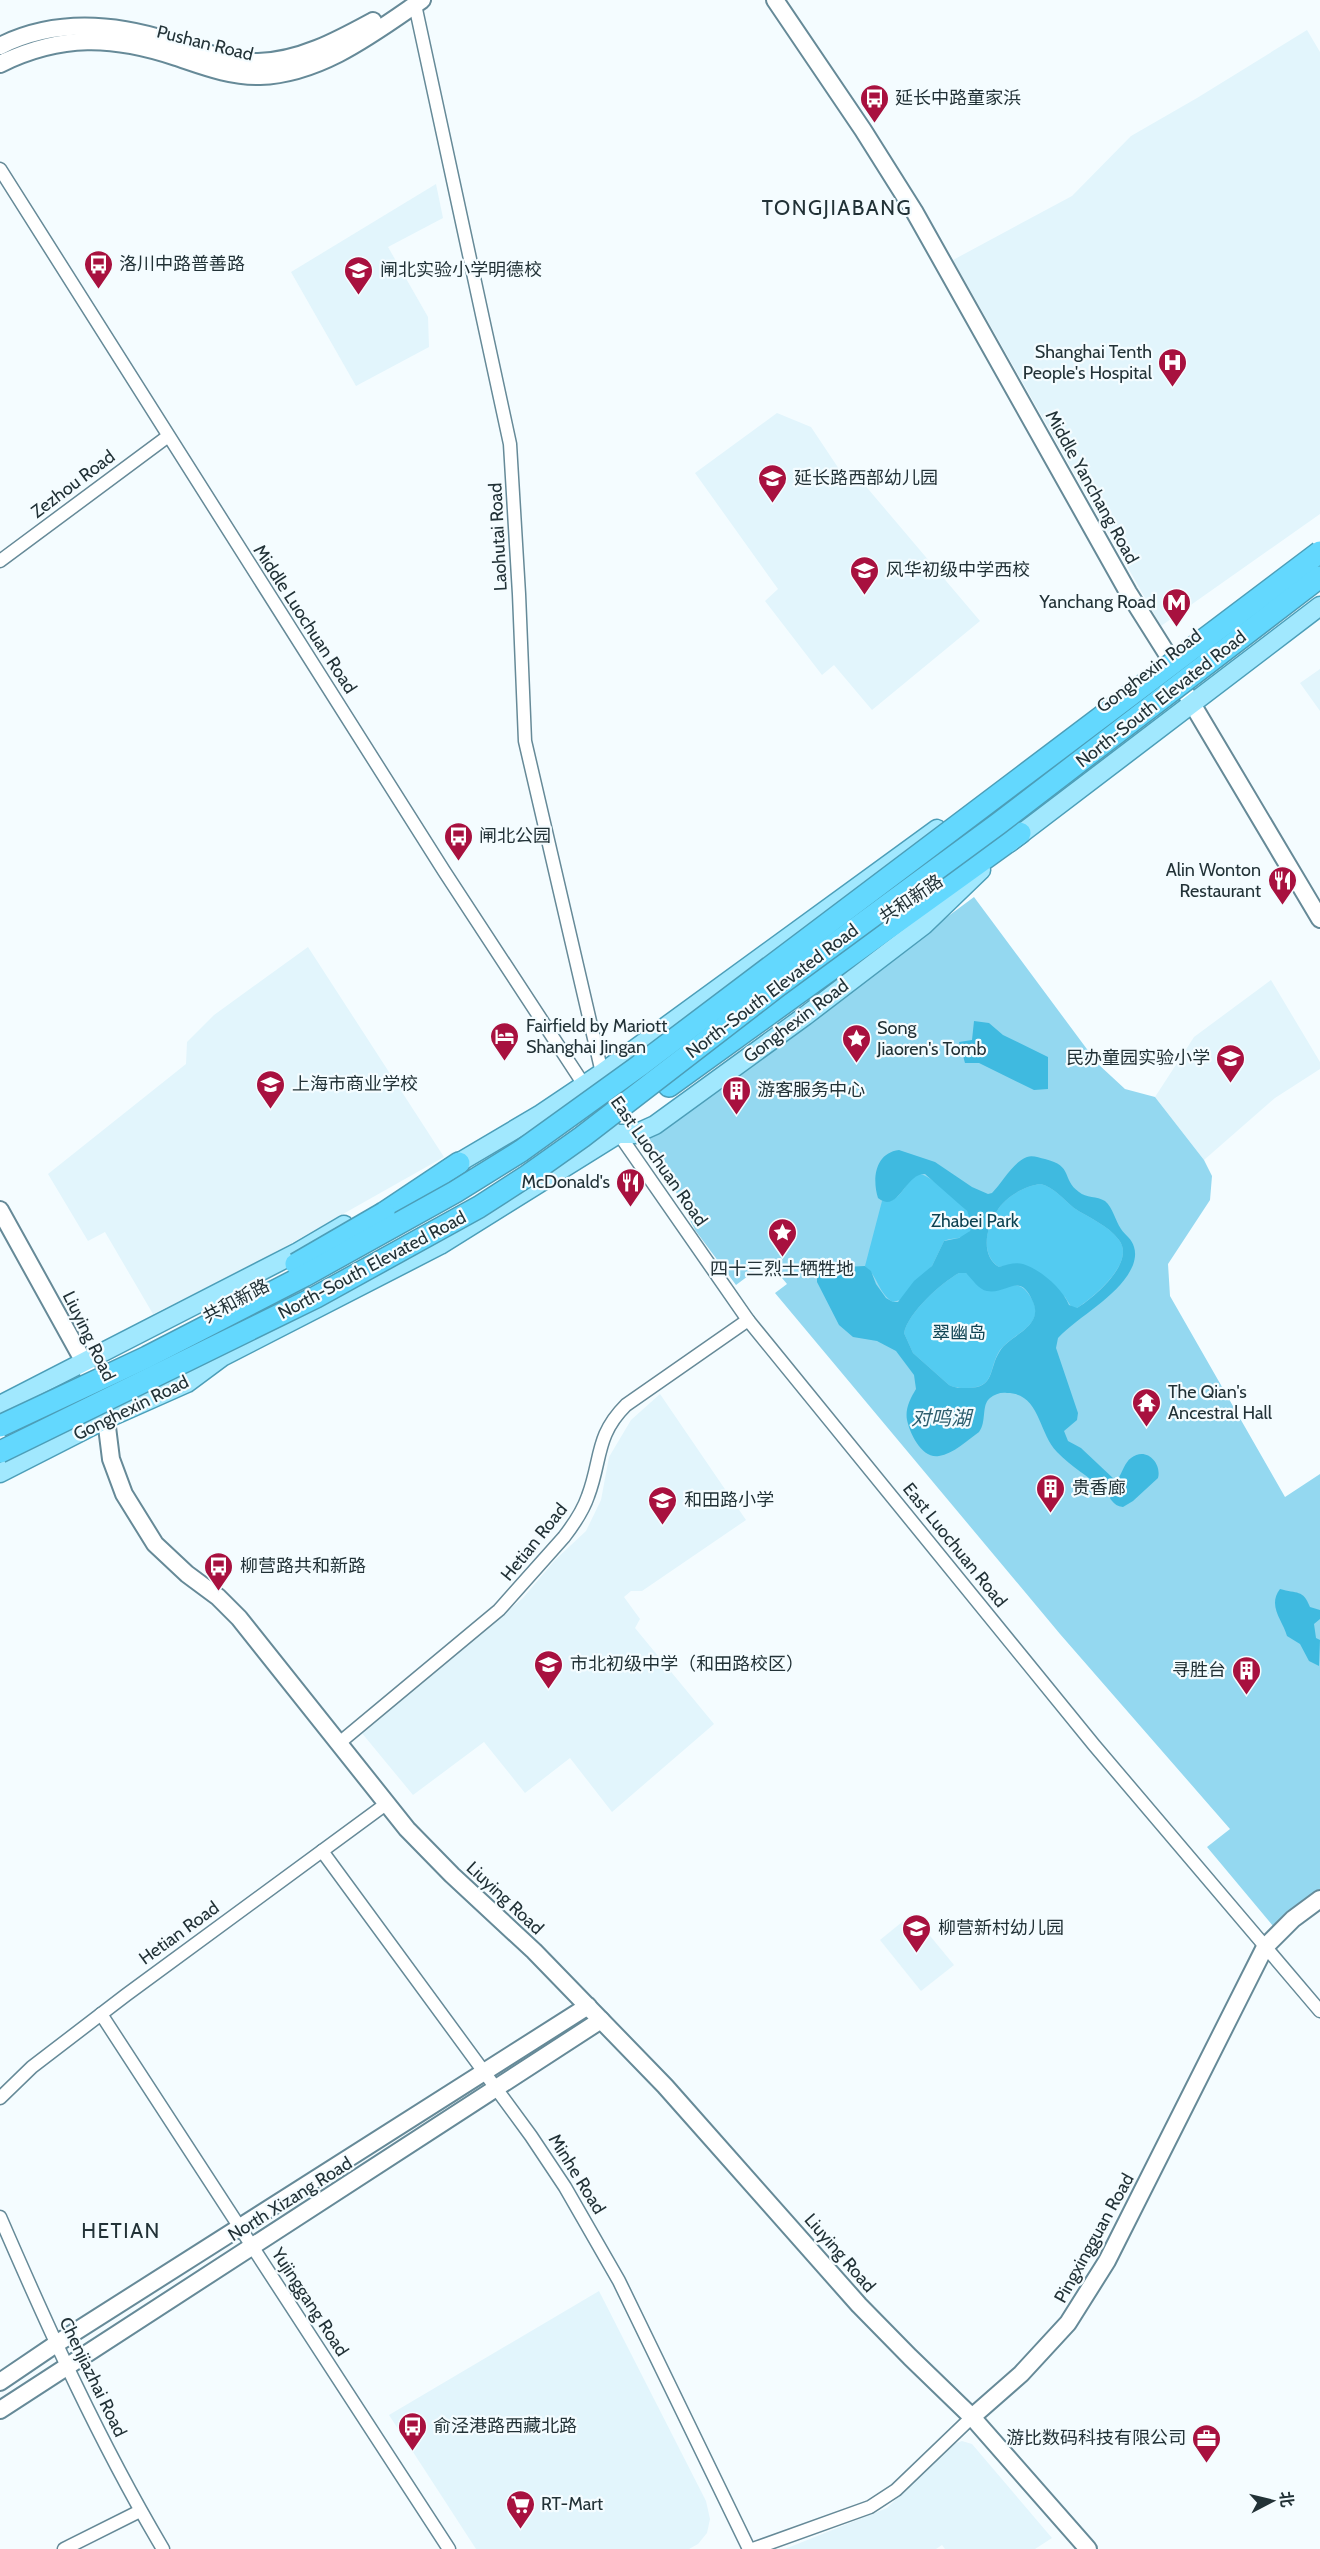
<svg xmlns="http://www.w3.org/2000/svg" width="1320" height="2549" viewBox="0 0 1320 2549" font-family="Cabin,'Noto Sans SC',sans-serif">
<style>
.built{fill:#e2f5fc}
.green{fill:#94d8f0}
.forest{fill:#53cbf1}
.water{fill:#3fbae0;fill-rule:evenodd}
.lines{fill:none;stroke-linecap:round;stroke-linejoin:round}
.street-casing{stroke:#668a98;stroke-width:15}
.secondary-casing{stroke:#668a98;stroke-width:20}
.primary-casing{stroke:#4c9eb8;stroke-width:21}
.highway-casing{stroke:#4c9eb8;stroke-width:24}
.street{stroke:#fff;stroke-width:12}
.secondary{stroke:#fff;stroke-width:16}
.primary{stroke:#a1e8fe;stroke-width:18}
.highway{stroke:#63d8fe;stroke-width:21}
.highway-bridge-casing{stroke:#4c9eb8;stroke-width:24;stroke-linecap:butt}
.highway-bridge{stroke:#63d8fe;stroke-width:21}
.labels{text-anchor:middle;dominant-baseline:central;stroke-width:4.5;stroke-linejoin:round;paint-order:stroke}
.street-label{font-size:18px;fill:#223237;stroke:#f4fcff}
.poi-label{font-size:18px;fill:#223237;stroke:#f4fcff;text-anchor:start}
.park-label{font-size:18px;fill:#0d4252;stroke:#f4fcff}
.water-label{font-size:20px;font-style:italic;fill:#2d5e6e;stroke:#f4fcff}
.quarter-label{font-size:21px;letter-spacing:1.5px;fill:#223237;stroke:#f4fcff}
</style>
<rect width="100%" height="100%" fill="#f4fcff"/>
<g class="built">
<path d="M1307,30L1320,52V514L1161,626L953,260L1072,196L1131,136L1197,98Z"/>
<path d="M436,184L443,218L388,247L428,317L429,347L356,386L291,272Z"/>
<path d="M777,413L811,427L849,484L858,477L980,621L872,710L834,665L822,675L765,601L778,589L695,473Z"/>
<path d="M1320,669V711L1300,683Z"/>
<path d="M308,947L444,1157L251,1266L153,1314L105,1232L88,1241L48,1174L186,1064L187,1042L214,1015Z"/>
<path d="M1271,980L1320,1062V1069L1275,1098L1204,1160L1155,1097L1194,1037Z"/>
<path d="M660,1394L746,1520L642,1591H631L624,1597L640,1619L635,1628L714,1724L612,1812L570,1758L525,1793L484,1742L413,1795L361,1732L523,1598L555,1560L586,1531L601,1500L609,1457L631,1420Z"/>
<path d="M912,1914L954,1965L921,1991L880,1940Z"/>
<path d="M599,2291L706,2501L710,2519L707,2533L698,2544L689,2549H476L389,2415Z"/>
<path d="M962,2441L972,2444L1052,2538L1035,2549H945L942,2545L936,2549H785L887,2508L951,2445Z"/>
</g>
<path class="green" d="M974,897L1098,1064L1125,1089L1155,1097L1204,1160L1212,1176L1210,1200L1168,1264L1170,1296L1285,1497L1320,1474V1889L1273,1926L1207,1847L1230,1829L1060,1634L775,1293L787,1284L768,1261L736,1285L695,1230L649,1138Z"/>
<g class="forest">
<path d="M920,1174C930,1175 967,1207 971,1217C972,1221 972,1227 970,1231C965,1240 952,1237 944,1241L932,1266L903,1299L893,1302C878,1293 878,1276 865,1266L882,1201C902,1205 904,1179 920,1174Z"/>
<path d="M1041,1184C1055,1188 1063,1199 1074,1208C1089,1218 1108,1225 1119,1240C1136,1262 1094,1297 1077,1308H1072L1065,1297L1015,1264L999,1267C980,1255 986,1227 997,1211C1005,1197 1026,1185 1041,1184Z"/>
<path d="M959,1273H966L993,1291C1005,1287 1018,1280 1027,1292C1052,1324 1015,1331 1000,1350C988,1368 996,1388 967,1388C960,1388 955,1388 949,1385L913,1353L904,1333C908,1313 941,1283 959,1273Z"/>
</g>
<g class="water">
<path d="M974,1021L989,1023L1003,1035L1048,1057V1089L1034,1090L979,1063H965L959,1042L972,1040Z"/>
<path d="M899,1150L935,1162L972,1187L988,1194L992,1193C1002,1183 1013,1162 1027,1157C1033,1155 1039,1158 1045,1159C1074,1166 1061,1179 1079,1192C1086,1198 1097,1196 1105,1201C1113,1208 1115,1220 1121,1229C1125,1235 1132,1239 1134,1247C1136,1253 1135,1259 1133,1265C1120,1296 1081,1314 1058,1338L1056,1348L1078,1413L1077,1420L1064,1431L1068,1441L1081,1448L1115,1480L1118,1479C1122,1473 1125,1462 1131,1458C1146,1446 1162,1463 1158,1478L1133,1501L1123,1507C1112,1506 1111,1497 1103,1490C1089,1476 1071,1467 1057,1452C1038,1432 1040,1393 1007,1393C1001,1392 995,1394 990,1398C981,1405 987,1422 979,1432C968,1440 953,1454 939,1456C922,1459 910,1434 907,1420C905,1409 910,1399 916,1389L914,1375L896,1351L877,1341L853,1337L839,1325L817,1282V1271L822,1268L865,1266L871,1271L876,1284L886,1298L893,1302H898L914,1281L932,1266L944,1241L959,1238L970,1231L972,1224L967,1211L925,1174C905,1173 898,1215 878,1198C872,1179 875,1153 899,1150ZM1041,1184C1055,1188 1063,1199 1074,1208C1089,1218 1108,1225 1119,1240C1136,1262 1094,1298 1077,1308L1069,1305C1062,1288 1041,1270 1023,1264C1015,1262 1006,1265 999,1267C980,1256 986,1227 997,1211C1005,1197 1026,1185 1041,1184ZM959,1273H966C972,1279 979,1290 987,1291C1007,1295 1020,1270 1033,1302C1044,1327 1010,1335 1000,1351C988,1369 996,1388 967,1388C960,1388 955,1388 949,1385L913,1353L904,1333C908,1313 941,1283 959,1273Z"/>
<path d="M1280,1589C1297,1594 1303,1589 1310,1607L1320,1610V1619L1314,1624L1316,1638L1320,1640L1319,1666L1309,1661L1300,1644L1287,1636C1283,1621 1267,1606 1280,1589Z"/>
</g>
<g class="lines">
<defs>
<g id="street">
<path d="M414,0L510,444L519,594L525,741L602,1073"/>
<path d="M0,169L444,871L588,1091"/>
<path d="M0,561L167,437"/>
<path d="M616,1130L748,1320L1094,1745L1320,2011"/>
<path d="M338,1744L499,1610L564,1537C574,1524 583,1511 588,1496C602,1459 595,1436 626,1405L748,1320"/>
<path d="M322,1851L531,2136L565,2187L619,2281L749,2549"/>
<path d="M101,2014L449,2549"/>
<path d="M0,2098L32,2067L126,1995L386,1804"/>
<path d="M0,2217C49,2330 100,2443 163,2549"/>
<path d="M64,2549L140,2511"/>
<path d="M753,2549L870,2507L896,2490L972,2417"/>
</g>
<g id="secondary">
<path d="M775,0L863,130L914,211L1128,592L1169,657L1178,680L1320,919"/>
<path d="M0,46C54,19 113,23 169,41C198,50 228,62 258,62C300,61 338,40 373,21"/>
<path d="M0,64C61,34 113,36 176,57C203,66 231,77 260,76C321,74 374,33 422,0"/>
<path d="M0,1210L84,1362L106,1419L111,1459L124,1494L155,1544L187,1574L218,1597L239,1618L407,1829L452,1875L534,1951L665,2086L859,2305L910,2357L972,2417L1088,2549"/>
<path d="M0,2382L56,2344L588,2006"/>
<path d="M0,2410L601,2020"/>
<path d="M972,2417L1021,2374L1068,2323L1107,2261L1265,1947L1293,1919L1320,1899"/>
</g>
<g id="primary">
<path d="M1009,843L1320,606"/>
<path d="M448,1169L541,1114L602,1073L937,829"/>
<path d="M0,1405L298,1252L344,1225"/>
<path d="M0,1473L106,1419L187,1383L222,1357L440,1245L618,1134H635L655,1125L805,1016L924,925L981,870"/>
</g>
<g id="highway">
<path d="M669,1086L1020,833"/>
<path d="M384,1213L459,1163"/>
</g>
</defs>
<use href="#street" class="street-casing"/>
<use href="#secondary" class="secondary-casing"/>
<use href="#primary" class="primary-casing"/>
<use href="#highway" class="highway-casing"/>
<use href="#street" class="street"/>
<use href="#secondary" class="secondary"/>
<use href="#primary" class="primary"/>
<use href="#highway" class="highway"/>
<defs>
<g id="highway-bridge">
<path d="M296,1264L384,1213"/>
<path d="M0,1426L147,1357L304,1276L455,1192L521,1151L639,1066L1320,552"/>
<path d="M0,1452L316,1297L479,1207L527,1176L582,1137L779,985L998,824L1320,577"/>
</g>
</defs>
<use href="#highway-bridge" class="highway-bridge-casing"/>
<use href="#highway-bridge" class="highway-bridge"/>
</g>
<defs>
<symbol id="bus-pin" viewBox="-11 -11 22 30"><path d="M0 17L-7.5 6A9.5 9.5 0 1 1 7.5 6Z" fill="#a8113f" stroke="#f4fcff"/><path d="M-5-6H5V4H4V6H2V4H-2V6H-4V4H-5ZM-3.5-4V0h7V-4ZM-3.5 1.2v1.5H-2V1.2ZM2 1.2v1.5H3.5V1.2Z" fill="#fff"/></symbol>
<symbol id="school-pin" viewBox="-11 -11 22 30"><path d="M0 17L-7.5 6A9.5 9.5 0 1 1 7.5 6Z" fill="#a8113f" stroke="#f4fcff"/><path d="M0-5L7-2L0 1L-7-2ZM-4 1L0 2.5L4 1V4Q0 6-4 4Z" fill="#fff"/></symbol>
<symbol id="hospital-pin" viewBox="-11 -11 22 30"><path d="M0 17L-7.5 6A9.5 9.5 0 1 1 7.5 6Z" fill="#a8113f" stroke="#f4fcff"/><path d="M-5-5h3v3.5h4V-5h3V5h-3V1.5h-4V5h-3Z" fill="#fff"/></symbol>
<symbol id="metro-pin" viewBox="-11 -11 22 30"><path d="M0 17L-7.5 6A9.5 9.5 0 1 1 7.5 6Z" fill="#a8113f" stroke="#f4fcff"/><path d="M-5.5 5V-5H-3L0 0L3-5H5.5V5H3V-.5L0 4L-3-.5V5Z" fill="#fff"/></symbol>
<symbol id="restaurant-pin" viewBox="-11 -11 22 30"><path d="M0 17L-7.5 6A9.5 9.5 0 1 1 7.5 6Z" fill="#a8113f" stroke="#f4fcff"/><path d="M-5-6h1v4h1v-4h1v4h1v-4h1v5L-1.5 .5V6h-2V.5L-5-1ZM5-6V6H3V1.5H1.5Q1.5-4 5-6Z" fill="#fff"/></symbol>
<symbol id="hotel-pin" viewBox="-11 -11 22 30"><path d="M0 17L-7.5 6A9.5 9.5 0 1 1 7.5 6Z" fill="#a8113f" stroke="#f4fcff"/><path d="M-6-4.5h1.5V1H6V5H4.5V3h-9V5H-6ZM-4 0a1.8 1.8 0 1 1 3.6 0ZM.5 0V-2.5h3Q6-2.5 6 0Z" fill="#fff"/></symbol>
<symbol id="sight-pin" viewBox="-11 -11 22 30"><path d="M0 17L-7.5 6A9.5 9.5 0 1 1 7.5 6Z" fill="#a8113f" stroke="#f4fcff"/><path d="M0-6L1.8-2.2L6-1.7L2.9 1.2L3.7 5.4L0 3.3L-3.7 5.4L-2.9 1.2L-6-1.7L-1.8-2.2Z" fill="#fff"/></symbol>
<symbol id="building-pin" viewBox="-11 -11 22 30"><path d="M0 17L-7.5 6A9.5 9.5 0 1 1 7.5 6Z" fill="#a8113f" stroke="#f4fcff"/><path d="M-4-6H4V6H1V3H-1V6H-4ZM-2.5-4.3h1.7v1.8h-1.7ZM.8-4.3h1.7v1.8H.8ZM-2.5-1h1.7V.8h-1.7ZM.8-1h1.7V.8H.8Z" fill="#fff"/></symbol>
<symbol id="temple-pin" viewBox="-11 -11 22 30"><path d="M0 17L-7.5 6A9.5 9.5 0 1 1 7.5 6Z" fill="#a8113f" stroke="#f4fcff"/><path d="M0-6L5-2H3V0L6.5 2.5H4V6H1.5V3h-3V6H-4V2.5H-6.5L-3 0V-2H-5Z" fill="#fff"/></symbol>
<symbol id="office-pin" viewBox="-11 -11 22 30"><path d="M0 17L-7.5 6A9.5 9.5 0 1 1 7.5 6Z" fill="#a8113f" stroke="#f4fcff"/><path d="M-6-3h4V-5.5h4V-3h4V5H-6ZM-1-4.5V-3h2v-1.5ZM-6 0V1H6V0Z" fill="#fff"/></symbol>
<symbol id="supermarket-pin" viewBox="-11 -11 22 30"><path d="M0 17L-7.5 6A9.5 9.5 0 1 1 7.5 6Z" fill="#a8113f" stroke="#f4fcff"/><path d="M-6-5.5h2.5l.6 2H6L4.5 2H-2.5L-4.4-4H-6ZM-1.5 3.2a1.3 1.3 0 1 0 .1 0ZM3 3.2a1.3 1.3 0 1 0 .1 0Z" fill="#fff"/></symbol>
</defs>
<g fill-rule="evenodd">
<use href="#bus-pin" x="858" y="82" width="33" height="45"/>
<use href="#bus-pin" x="82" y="248" width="33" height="45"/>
<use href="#school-pin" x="342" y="254" width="33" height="45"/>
<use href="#hospital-pin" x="1156" y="346" width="33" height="45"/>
<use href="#school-pin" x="756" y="462" width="33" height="45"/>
<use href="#school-pin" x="848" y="554" width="33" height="45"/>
<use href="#metro-pin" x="1160" y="586" width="33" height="45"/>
<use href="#bus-pin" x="442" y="820" width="33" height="45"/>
<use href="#restaurant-pin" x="1266" y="864" width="33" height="45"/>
<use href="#hotel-pin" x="488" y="1020" width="33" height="45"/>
<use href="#sight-pin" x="840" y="1022" width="33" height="45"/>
<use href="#school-pin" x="1214" y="1042" width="33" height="45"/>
<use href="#school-pin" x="254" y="1068" width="33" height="45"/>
<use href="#building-pin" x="720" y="1074" width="33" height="45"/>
<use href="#restaurant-pin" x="614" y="1166" width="33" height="45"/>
<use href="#sight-pin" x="766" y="1216" width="33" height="45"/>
<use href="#temple-pin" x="1130" y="1386" width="33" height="45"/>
<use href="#building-pin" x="1034" y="1472" width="33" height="45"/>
<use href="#school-pin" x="646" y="1484" width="33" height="45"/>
<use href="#bus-pin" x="202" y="1550" width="33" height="45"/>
<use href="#school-pin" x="532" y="1648" width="33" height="45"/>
<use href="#building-pin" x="1230" y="1654" width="33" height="45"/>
<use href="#school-pin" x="900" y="1912" width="33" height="45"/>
<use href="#bus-pin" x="396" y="2410" width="33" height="45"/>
<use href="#office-pin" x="1190" y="2422" width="33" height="45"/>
<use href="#supermarket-pin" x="504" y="2488" width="33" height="45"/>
</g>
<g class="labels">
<g class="street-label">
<text transform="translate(205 43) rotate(14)">Pushan Road</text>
<text transform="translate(73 484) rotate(-37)">Zezhou Road</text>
<text transform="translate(1092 487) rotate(61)">Middle Yanchang Road</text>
<text transform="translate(498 537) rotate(-93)">Laohutai Road</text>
<text transform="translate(305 619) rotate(57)">Middle Luochuan Road</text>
<text transform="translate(1149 671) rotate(-37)">Gonghexin Road</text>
<text transform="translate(1161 699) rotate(-38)">North-South Elevated Road</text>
<text transform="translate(911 899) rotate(-34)">共和新路</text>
<text transform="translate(772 991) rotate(-37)">North-South Elevated Road</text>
<text transform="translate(796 1021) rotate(-37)">Gonghexin Road</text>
<text transform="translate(659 1161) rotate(55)">East Luochuan Road</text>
<text transform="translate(372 1265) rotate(-28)">North-South Elevated Road</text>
<text transform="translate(236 1301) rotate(-28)">共和新路</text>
<text transform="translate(89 1336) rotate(64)">Liuying Road</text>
<text transform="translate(131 1408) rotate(-26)">Gonghexin Road</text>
<text transform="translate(534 1542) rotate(-51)">Hetian Road</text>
<text transform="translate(955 1545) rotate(51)">East Luochuan Road</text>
<text transform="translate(505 1898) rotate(43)">Liuying Road</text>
<text transform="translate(179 1933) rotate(-36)">Hetian Road</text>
<text transform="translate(577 2174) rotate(58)">Minhe Road</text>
<text transform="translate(290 2199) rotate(-32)">North Xizang Road</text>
<text transform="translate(1094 2238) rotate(-61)">Pingxingguan Road</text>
<text transform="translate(840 2253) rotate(49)">Liuying Road</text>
<text transform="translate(310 2302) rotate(57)">Yujinggang Road</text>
<text transform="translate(93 2377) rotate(64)">Chenjiazhai Road</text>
</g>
<g class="poi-label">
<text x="895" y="98">延长中路童家浜</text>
<text x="119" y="264">洛川中路普善路</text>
<text x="380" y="270">闸北实验小学明德校</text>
<text x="1152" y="352" text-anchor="end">Shanghai Tenth<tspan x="1152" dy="21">People's Hospital</tspan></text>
<text x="794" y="478">延长路西部幼儿园</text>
<text x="886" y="570">风华初级中学西校</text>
<text x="1156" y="602" text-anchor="end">Yanchang Road</text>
<text x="479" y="836">闸北公园</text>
<text x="1261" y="870" text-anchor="end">Alin Wonton<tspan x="1261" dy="21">Restaurant</tspan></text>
<text x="526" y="1026">Fairfield by Mariott<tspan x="526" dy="21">Shanghai Jingan</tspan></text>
<text x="877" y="1028">Song<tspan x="877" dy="21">Jiaoren's Tomb</tspan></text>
<text x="1210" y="1058" text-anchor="end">民办童园实验小学</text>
<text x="292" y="1084">上海市商业学校</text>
<text x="757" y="1090">游客服务中心</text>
<text x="610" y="1182" text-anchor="end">McDonald's</text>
<text x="782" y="1269" text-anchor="middle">四十三烈士牺牲地</text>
<text x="1168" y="1392">The Qian's<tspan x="1168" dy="21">Ancestral Hall</tspan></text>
<text x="1072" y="1488">贵香廊</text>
<text x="684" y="1500">和田路小学</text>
<text x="240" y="1566">柳营路共和新路</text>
<text x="570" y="1664">市北初级中学（和田路校区）</text>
<text x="1226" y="1670" text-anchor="end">寻胜台</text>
<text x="938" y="1928">柳营新村幼儿园</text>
<text x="433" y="2426">俞泾港路西藏北路</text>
<text x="1186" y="2438" text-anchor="end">游比数码科技有限公司</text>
<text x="541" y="2504">RT-Mart</text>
</g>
<g class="park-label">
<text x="975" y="1221">Zhabei Park</text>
<text x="959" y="1333">翠幽岛</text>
</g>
<g class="water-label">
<text x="941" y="1418">对鸣湖</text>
</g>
<g class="quarter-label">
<text x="837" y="207">TONGJIABANG</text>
<text x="121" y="2230">HETIAN</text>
</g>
</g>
<g transform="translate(1272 2501) rotate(83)" stroke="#f4fcff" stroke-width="4.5" paint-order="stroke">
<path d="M0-4.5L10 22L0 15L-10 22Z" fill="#223237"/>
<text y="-9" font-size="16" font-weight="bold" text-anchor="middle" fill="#223237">北</text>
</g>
</svg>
